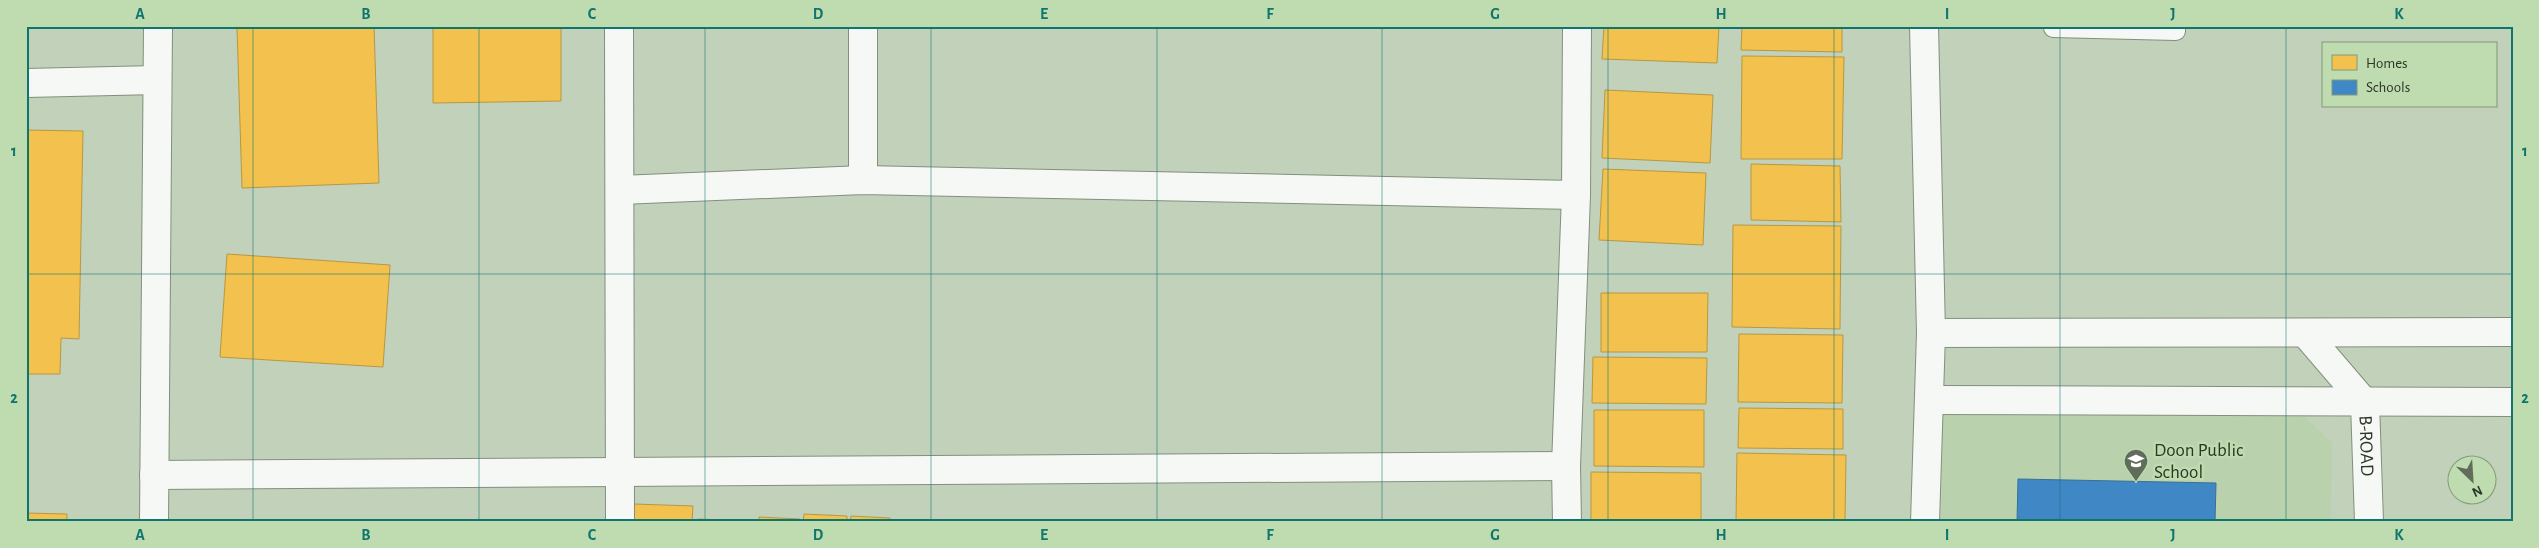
<svg xmlns="http://www.w3.org/2000/svg" width="2539" height="548" viewBox="0 0 2539 548" font-family="'Alegreya Sans',sans-serif">
<style>
.built{fill:#b9d1ac}
.homes{fill:#f2c14e;stroke:#b79842}
.schools{fill:#3f88c5;stroke:#397095}
.lines{fill:none;stroke-linecap:round;stroke-linejoin:round}
.service-casing{stroke:#838f7d;stroke-width:20}
.minor-casing{stroke:#838f7d;stroke-width:30}
.service{stroke:#f6f8f5;stroke-width:18}
.minor{stroke:#f6f8f5;stroke-width:28}
.grid{fill:none;stroke:#0f766e;stroke-width:1;stroke-opacity:0.55}
.labels{text-anchor:middle;dominant-baseline:central;stroke-width:5;stroke-linejoin:round;paint-order:stroke}
.street-label{font-size:19px;fill:#2c3726;stroke:#bfdbb0}
.poi-label{font-size:19px;fill:#2c3726;stroke:#bfdbb0;text-anchor:start}
.neatline{fill:none;stroke:#0f766e;stroke-width:2}
.grid-label{font-size:16px;text-anchor:middle;font-weight:bold;fill:#0f766e}
</style>
<rect width="100%" height="100%" fill="#c2d1ba"/>
<path class="built" d="M1943,414H2303L2332,443L2331,522H1941Z"/>
<g class="homes">
<path d="M279,26H374L379,183L242,188L237,28Z"/>
<path d="M433,26H561V101L433,103Z"/>
<path d="M1604,26H1719L1717,63L1602,59Z"/>
<path d="M1742,26H1842V52L1741,50Z"/>
<path d="M1742,56L1844,57L1842,159H1741Z"/>
<path d="M1605,90L1713,95L1710,163L1602,158Z"/>
<path d="M26,130L83,131L79,339L61,338L60,374H26Z"/>
<path d="M1751,164L1840,166L1841,222L1751,220Z"/>
<path d="M1603,169L1706,173L1703,245L1599,240Z"/>
<path d="M1733,225L1841,226L1840,329L1732,327Z"/>
<path d="M227,254L390,265L383,367L220,357Z"/>
<path d="M1601,293H1708L1707,352H1601Z"/>
<path d="M1739,334L1843,335L1842,403L1738,402Z"/>
<path d="M1593,357L1707,358L1706,404L1592,403Z"/>
<path d="M1739,408L1843,409V449L1738,448Z"/>
<path d="M1594,410H1704V467L1594,466Z"/>
<path d="M1737,453L1846,455L1845,522H1736Z"/>
<path d="M1591,472L1701,473V521H1591Z"/>
<path d="M634,504L693,506L692,522H633Z"/>
<path d="M26,513L67,514V522H26Z"/>
<path d="M804,514L847,516V522H803Z"/>
<path d="M851,516L890,518V522H850Z"/>
<path d="M759,517L800,519L799,522H759Z"/>
<path d="M698,519L754,521L698,522Z"/>
</g>
<path class="schools" d="M2018,479L2216,483L2215,522H2017Z"/>
<g class="lines">
<defs>
<path id="service" d="M2053,26V28L2176,31V26"/>
<g id="minor">
<path d="M619,26L620,522"/>
<path d="M1924,26L1931,333L1925,522"/>
<path d="M26,83L157,80"/>
<path d="M863,180V26"/>
<path d="M620,190L863,180L1576,195"/>
<path d="M1931,333L2513,332"/>
<path id="s1" d="M2305,333L2365,403L2369,522"/>
<path d="M1930,400L2513,402"/>
<path d="M154,475L1566,466"/>
<path d="M154,522L158,26"/>
<path d="M1567,522L1566,466L1576,195L1577,26"/>
</g>
</defs>
<use href="#service" class="service-casing"/>
<use href="#minor" class="minor-casing"/>
<use href="#service" class="service"/>
<use href="#minor" class="minor"/>
</g>
<path class="grid" d="M253,26V522M479,26V522M705,26V522M931,26V522M1157,26V522M1382,26V522M1608,26V522M1834,26V522M2060,26V522M2286,26V522M26,274H2513"/>
<defs>
<symbol id="school-pin" viewBox="-11 -11 22 30"><path d="M0 17L-7.5 6A9.5 9.5 0 1 1 7.5 6Z" fill="#606d5a" stroke="#bfdbb0"/><path d="M0-5L7-2L0 1L-7-2ZM-4 1L0 2.5L4 1V4Q0 6-4 4Z" fill="#fff"/></symbol>
</defs>
<g fill-rule="evenodd">
<use href="#school-pin" x="2122" y="447" width="28" height="38"/>
</g>
<g class="labels">
<g class="street-label">
<text stroke="none"><textPath href="#s1" startOffset="135">B-ROAD</textPath></text>
</g>
<g class="poi-label">
<text x="2154" y="450">Doon Public<tspan x="2154" dy="22">School</tspan></text>
</g>
</g>
<rect width="2539" height="548" fill="none" stroke="#bfdbb0" stroke-width="55"/>
<rect x="2322" y="42" width="175" height="65" fill="#bfdbb0" stroke="#849979"/>
<rect x="2332" y="55" width="25" height="15" fill="#f2c14e" stroke="#849979"/>
<text x="2366" y="68" font-size="15" fill="#2c3726">Homes</text>
<rect x="2332" y="80" width="25" height="15" fill="#3f88c5" stroke="#849979"/>
<text x="2366" y="92" font-size="15" fill="#2c3726">Schools</text>
<g transform="translate(2472 480) rotate(155)"><circle r="24" fill="#bfdbb0" stroke="#849979"/>
<path d="M0-4L9 19L0 12L-9 19Z" fill="#606d5a"/>
<text y="-8" font-size="14" font-weight="bold" text-anchor="middle" fill="#2c3726">N</text>
</g>
<rect x="28" y="28" width="2484" height="492" class="neatline"/>
<g class="grid-label">
<text x="140" y="19">A</text>
<text x="366" y="19">B</text>
<text x="592" y="19">C</text>
<text x="818" y="19">D</text>
<text x="1044" y="19">E</text>
<text x="1270" y="19">F</text>
<text x="1495" y="19">G</text>
<text x="1721" y="19">H</text>
<text x="1947" y="19">I</text>
<text x="2173" y="19">J</text>
<text x="2399" y="19">K</text>
<text x="14" y="156">1</text>
<text x="2525" y="156">1</text>
<text x="14" y="403">2</text>
<text x="2525" y="403">2</text>
<text x="140" y="540">A</text>
<text x="366" y="540">B</text>
<text x="592" y="540">C</text>
<text x="818" y="540">D</text>
<text x="1044" y="540">E</text>
<text x="1270" y="540">F</text>
<text x="1495" y="540">G</text>
<text x="1721" y="540">H</text>
<text x="1947" y="540">I</text>
<text x="2173" y="540">J</text>
<text x="2399" y="540">K</text>
</g>
</svg>
